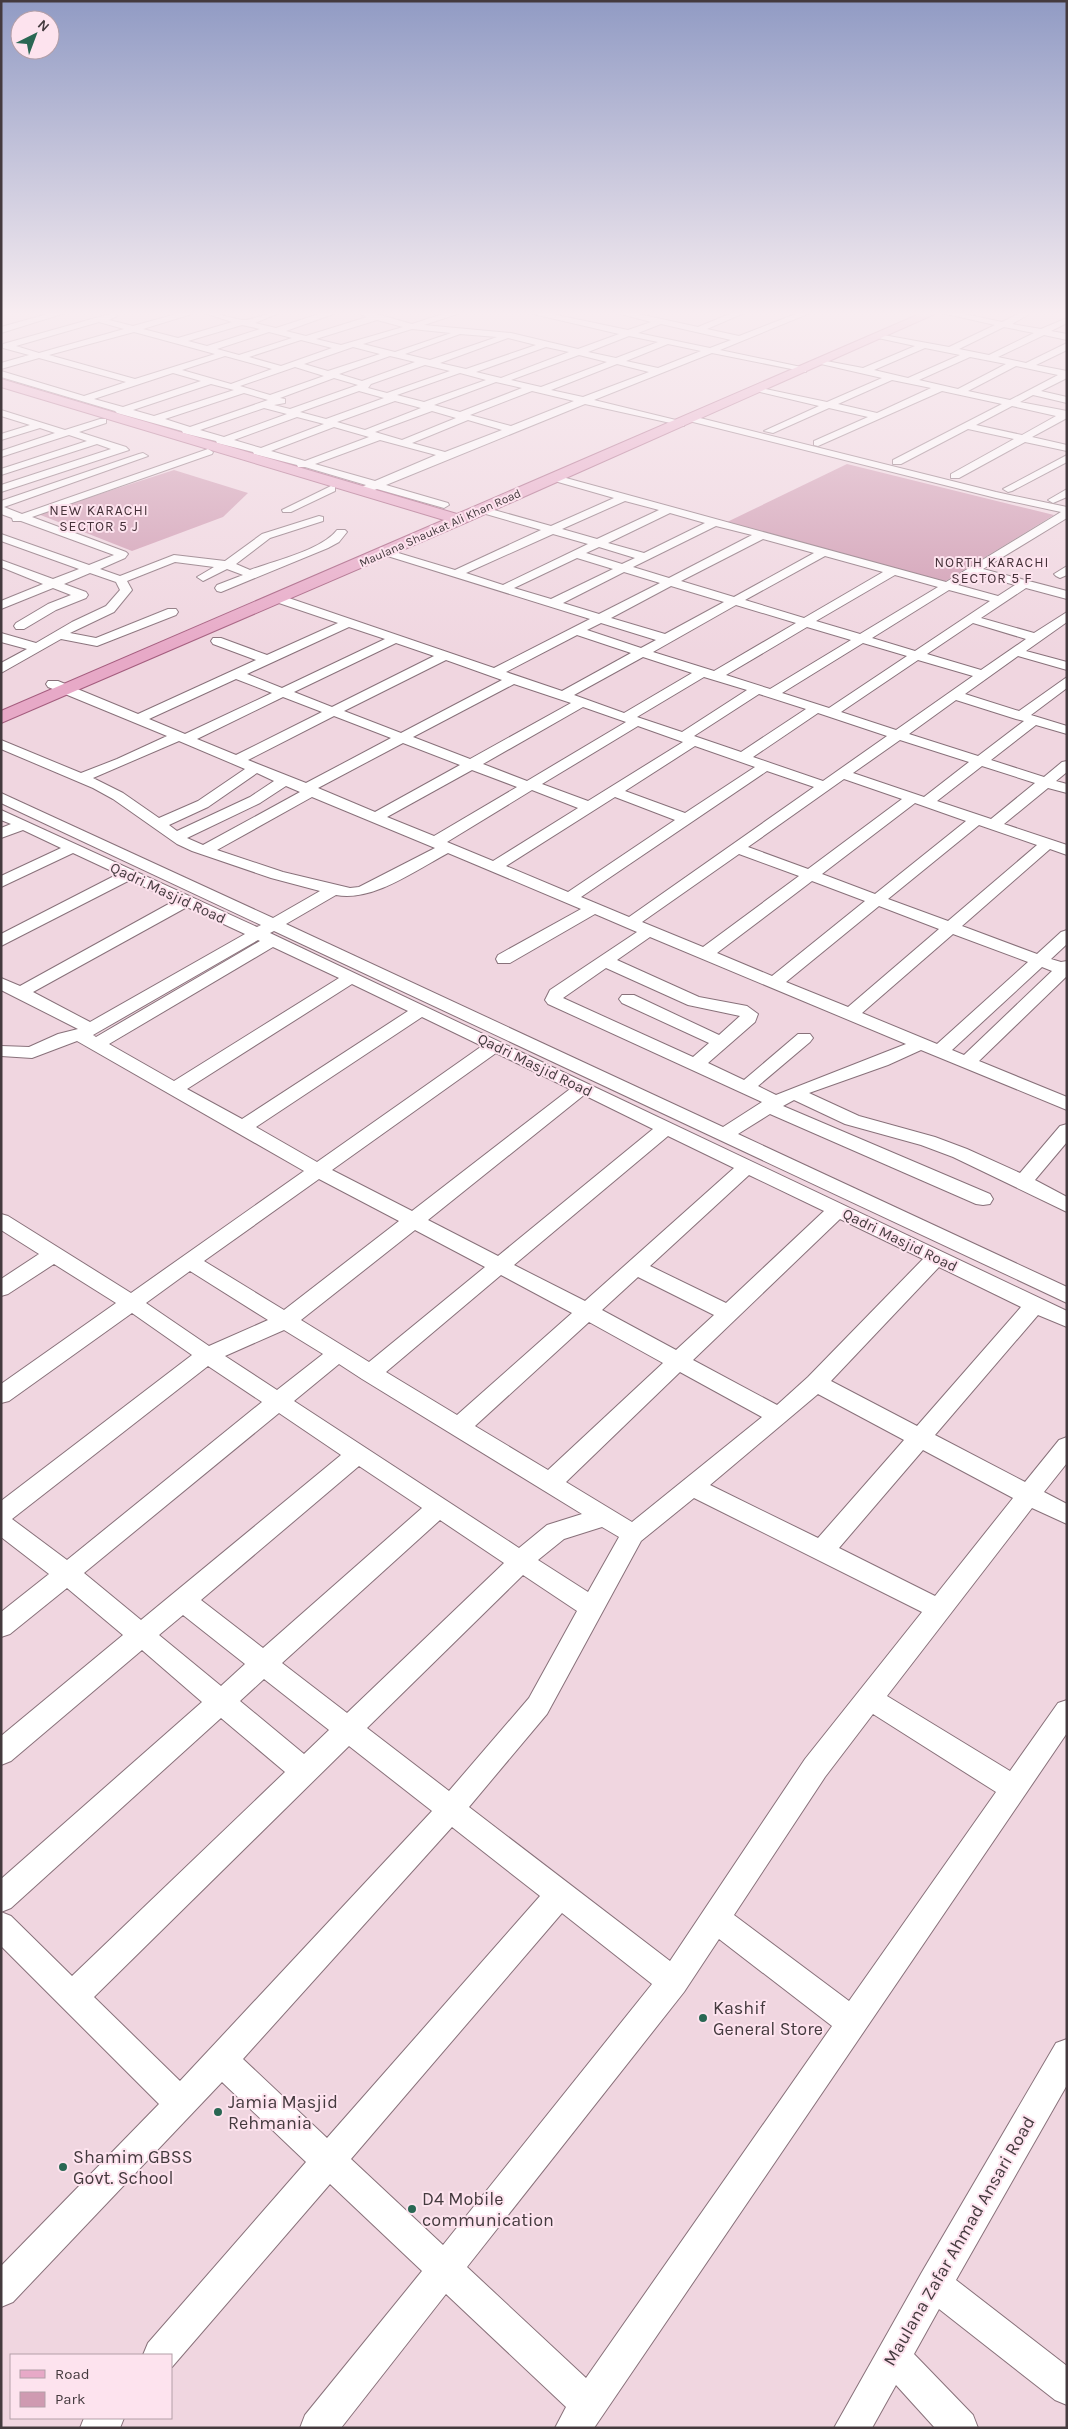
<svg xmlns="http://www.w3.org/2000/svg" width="1068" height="2429" viewBox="0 0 1068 2429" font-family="Karla,sans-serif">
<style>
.green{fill:#cf9ab1}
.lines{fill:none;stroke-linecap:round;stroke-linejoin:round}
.minor-casing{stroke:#88717a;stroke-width:2}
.major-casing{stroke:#a45d7e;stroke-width:2}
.minor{fill:#fff;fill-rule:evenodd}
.major{fill:#e7a9c7;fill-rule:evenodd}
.poi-dot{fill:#296753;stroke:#fde3ee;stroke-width:2}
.labels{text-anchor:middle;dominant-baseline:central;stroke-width:4;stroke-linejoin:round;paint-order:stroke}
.far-street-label{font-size:12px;fill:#443a3e;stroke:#fde3ee}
.far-neighbourhood-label{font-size:14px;letter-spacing:1px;fill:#46323a;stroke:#fde3ee}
.street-label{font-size:15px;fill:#443a3e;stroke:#fde3ee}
.near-poi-label{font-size:18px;fill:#443a3e;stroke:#fde3ee;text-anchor:start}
.near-street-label{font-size:18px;fill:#443a3e;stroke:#fde3ee}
</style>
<rect width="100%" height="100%" fill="#f0d6e0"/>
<g class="green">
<path d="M847,464L1054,515L944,582L725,523Z"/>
<path d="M174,470L248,493L223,517L132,551L38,514Z"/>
</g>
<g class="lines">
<defs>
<g id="minor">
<path d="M51,313H65L1,333V327Z"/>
<path d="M113,313L117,316L109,320L133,326L180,313H195L143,329L178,338L232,322L205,313C220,313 231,319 244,320C252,320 267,313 279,313L255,323L276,328L322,313H336L286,331L306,336L367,317L358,313H373L412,324L446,313H460L424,325L511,333L578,349L619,334L529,313H547L628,330L651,322L617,313H634L698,327L732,313H744L707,329L739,336L798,313H810L720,350L806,368V372L712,353L594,400L684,422V426L585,404L386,485L448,503L449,505L444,508L377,489L366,493H358V489L366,485L305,467H298L297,465L254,454L253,452L217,443L216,441L183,433L182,431L117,413L115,411L1,377V371L84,396L126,382L39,358L1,369V363L29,355L3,348V344ZM377,320L403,327L341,345L316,339ZM99,322L124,329L39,353L16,346ZM661,324L731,340L710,348L638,333ZM242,325L260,329L207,346L188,341ZM412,329L451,333L395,352L363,344ZM134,332L215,354L135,379L49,355ZM269,332L292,338L239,355L217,349ZM460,334L497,337L430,360L405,354ZM629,336L658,342L616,358L588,352ZM508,338L536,345L466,369L440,363ZM301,340L332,348L281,366L249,357ZM668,344L701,351L658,368L626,361ZM353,347L380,354L328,371L304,364ZM546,347L569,352L501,378L476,372ZM579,355L607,362L541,387L511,380ZM225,356L272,369L231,384L182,370ZM390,356L415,362L362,381L339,374ZM617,364L649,372L583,397L551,390ZM425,365L450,371L387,393L368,388L371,384ZM295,367L324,376L270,395L240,386ZM173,373L201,381L123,407L94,399ZM460,373L486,380L424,402L397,395ZM334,378L358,385L290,409L274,405L285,403V399L280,398ZM496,382L522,388L460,412L434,405ZM211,384L234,390L154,416L133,410ZM359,391L384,398L326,419L300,412ZM532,391L574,401L511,426L470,415ZM244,393L268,400L190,427L165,419ZM395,401L421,408L365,430L337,422ZM264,408L287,414L224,437L200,430ZM432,411L456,418L402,440L375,432ZM297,417L324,424L261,448L234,440ZM468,420L502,430L445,452L412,443ZM334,427L369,437L305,461L271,451ZM380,440L436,455L375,481L315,464Z"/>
<path d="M942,313H960L1002,322L1020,313H1031L1012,324L1041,329L1067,318V323L1051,331L1067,334V340L1044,335L998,357L1026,363L1067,343V350L1036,365L1067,371V378L1041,391L1067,397V403L1033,395L1020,402L1067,411V418L1032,437L1067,445V451L1025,442L959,478H951V474L1014,439L968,429L901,464H893V460L1002,404L942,391L818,446L814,445V441L868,417L829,408L773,433L764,431L819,406L756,391V387L827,402L882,378L821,364V360L863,368L915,346L878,338V334L949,347L995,325ZM1004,327L1034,333L989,355L959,349ZM925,348L960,355L908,378L874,370ZM970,357L1006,364L958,389L919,380ZM1016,366L1058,375L1010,400L968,391ZM892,380L931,388L877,413L838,404ZM1012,406L1056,416L1022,435L976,425Z"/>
<path d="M1,410L65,430L100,419H106V423L79,432L126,447L129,450L1,492V485L111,449L97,444L1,475V469L87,441L69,435L1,457V451L55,433L40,428L1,440V434L30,425L1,416Z"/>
<path d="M692,416L996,492L1067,507V518L983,569L1067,591V599L1026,588L981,618L1034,633L1067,612V622L1026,651L1067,662V670L1018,656L965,694L1019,711L1067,677V688L1031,715L1067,726V734L1036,725L991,760L1044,777L1062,762L1067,761V772L1056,781L1067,784V793L1048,788L1004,824L1067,845V855L1050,849L962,926L1037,954L1061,932L1067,930V944L1051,959L1061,962L1067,961V976L979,1061L1067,1097V1110L921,1050L888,1065L809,1093L859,1116L935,1137L967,1149L1020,1173L1060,1126L1067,1124V1142L1035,1180L1067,1197V1212L953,1157L921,1145L845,1124L794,1100L783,1106L990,1194L993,1199L990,1204L983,1205L976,1204L770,1114L738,1134L1067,1287V1303L274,931L270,933L1067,1311V1327L1038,1315L935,1435L1025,1482L1059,1440L1067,1437V1463L1044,1492L1067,1504V1524L1032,1508L887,1696L1010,1771L1058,1703L1067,1700V1733L594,2428H555L566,2407L446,2294L341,2428H300L305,2415L422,2271L330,2184L172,2367L171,2355H143L148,2343L306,2162L222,2082L13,2302L1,2307V2266L159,2104L1,1946V1912L11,1916L72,1976L285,1772L221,1718L11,1908L1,1912V1879L202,1702L142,1650L11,1761L1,1765V1736L123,1635L67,1588L10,1634L1,1637V1612L49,1574L1,1537V1501L192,1355L132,1313L9,1401L1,1403V1384L116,1303L54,1264L8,1294L1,1296V1279L39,1254L1,1230V1214L8,1216L131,1293L304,1171L77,1041L32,1058L1,1056V1046L29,1047L58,1034L78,1029L1,990V978L20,986L174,901L130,880L1,946V934L118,874L73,853L1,887V876L61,848L23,830L1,838V828L11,824L1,820V810L257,927L261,925L1,803V793L273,918L320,891L271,878L192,851L177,844L113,799L93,788L1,749V740L81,773L117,759L167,736L48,687L46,684L48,681H58L138,714L256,660L213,644L211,641L213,638H221L267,655L338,623L273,601L271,598L277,594L494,668L590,619L381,554L379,552L385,549L455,570L541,530L479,512V508H487L551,526L614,498L551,480V476L555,475L946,582L1061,512L996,498L689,421L687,419ZM625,501L659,510L597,539L562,529ZM670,513L705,523L644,553L608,543ZM716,526L752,535L669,578L633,567ZM553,534L588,544L503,585L466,573ZM763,539L814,553L734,597L681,581ZM599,547L635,558L622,564L586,553ZM825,556L883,572L804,618L745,600ZM577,558L613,569L551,599L514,588ZM624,572L660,583L599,614L563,603ZM975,574L1015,585L998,596L958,585ZM895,575L938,587L860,634L816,621ZM671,586L724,602L665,634L611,618ZM949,590L990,601L915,651L872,638ZM736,605L796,623L714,671L653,652ZM601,623L656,640L641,648L587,630ZM973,623L1026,639L981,670L927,654ZM349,627L385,639L282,688L247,674ZM807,627L851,640L770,689L726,675ZM577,635L631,653L562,691L506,672ZM396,643L434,656L332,707L294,692ZM863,643L907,656L829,708L782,693ZM643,657L692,673L624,713L574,695ZM446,660L502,680L401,733L344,711ZM918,660L973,676L896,730L841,712ZM704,677L747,690L682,732L637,717ZM236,679L272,693L185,734L149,719ZM514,684L571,703L470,759L413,737ZM759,694L806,709L741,752L694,736ZM283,697L322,712L236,755L197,739ZM956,700L1016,719L1024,721L978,756L909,734ZM583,707L626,722L527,781L483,764ZM818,713L887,736L823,781L753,757ZM334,716L391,738L306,783L248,760ZM638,726L683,742L588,801L542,784ZM900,740L969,762L924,797L853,773ZM179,741L245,769L198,801L159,818L123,793L93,778ZM403,743L460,765L375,812L318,788ZM695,746L755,767L685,813L625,791ZM982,766L1035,783L991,819L937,801ZM472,770L517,787L434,836L387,817ZM767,771L814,787L629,917L581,897ZM257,773L274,781L250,797L177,831L169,825L208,807ZM844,779L902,799L808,869L748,847ZM286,786L300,792L203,845L187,838L260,803ZM532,790L578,808L493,861L447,842ZM312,797L435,848L359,887L350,888L283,872L217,850ZM615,797L675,820L568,892L506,866ZM915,803L966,821L875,894L822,874ZM979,825L1037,845L948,921L888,899ZM448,853L581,909L498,955L496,959L498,963H510L595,914L637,932L550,990L545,1000L548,1004L762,1102L723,1127L286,924L336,895C373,902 416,870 448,853ZM739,854L799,876L703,947L642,922ZM812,881L865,901L772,976L717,953ZM879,906L939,929L848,1007L786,982ZM187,907L245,934L90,1022L33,992ZM953,934L1028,962L937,1044L862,1013ZM650,937L906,1044L776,1095L758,1086L810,1042L813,1038L810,1034H798L744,1080L708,1063L755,1022L758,1014L747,1006L699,997L617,960ZM258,940L260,941L96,1037L93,1035ZM273,947L339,978L174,1081L109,1044ZM1042,967L1052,971L964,1055L952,1050ZM606,968L688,1005L740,1016L719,1035L634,995H622L619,999L622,1003L709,1043L693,1057L563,998ZM352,984L408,1011L242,1119L187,1089ZM422,1017L482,1046L317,1162L256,1127ZM496,1053L570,1089L412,1211L332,1170ZM584,1095L653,1129L498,1256L428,1220ZM668,1136L734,1168L585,1301L514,1265ZM749,1175L824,1211L726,1303L650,1266ZM319,1179L399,1221L284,1310L204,1261ZM840,1219L923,1259L808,1377L777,1405L693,1360ZM415,1230L485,1267L369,1362L301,1320ZM939,1267L1021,1307L917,1426L831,1381ZM190,1271L268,1320L209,1346L146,1303ZM501,1275L572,1313L457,1415L386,1372ZM638,1277L714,1315L676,1350L602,1310ZM589,1322L663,1363L548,1470L475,1426ZM284,1330L323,1354L277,1390L225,1356ZM339,1364L362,1379L582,1514L547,1525L519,1548L294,1401ZM208,1366L262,1402L67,1560L12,1519ZM680,1372L762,1417L632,1522L566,1482ZM818,1394L904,1440L818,1538L710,1485ZM279,1413L341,1455L141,1620L84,1573ZM923,1450L1013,1498L935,1596L839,1548ZM359,1466L422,1508L263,1648L201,1600ZM694,1498L922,1612L805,1759L670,1961L469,1807L547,1714L641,1541ZM440,1520L504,1563L347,1713L282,1663ZM602,1527L619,1537L588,1592L538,1560L564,1539ZM523,1575L577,1611L529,1698L449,1791L367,1728ZM183,1615L245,1664L221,1686L159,1635ZM264,1679L329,1730L304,1754L240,1701ZM873,1714L996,1792L849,2001L734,1915L825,1777ZM349,1746L432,1811L180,2081L94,1997ZM452,1827L540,1896L327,2138L243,2059ZM562,1913L652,1984L443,2245L351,2159ZM719,1939L832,2026L586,2378L467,2267L684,1992Z"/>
<path d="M208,449L213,452L212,454L32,517L126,552L128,554L125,558L100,569L120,576L174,555L225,561L262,534L319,516L323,517V521L270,538L236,564L250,570C274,561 322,550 337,530H345L347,532L339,542L328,548L221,592L217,591L215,588L217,585L243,575L227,569L203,581L197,577L214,567L175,562L127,581L132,590L114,612L70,633L96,638L168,609H176L178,612L176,615L97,646L61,639L1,673V663L27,649L1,642V633L36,643L72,622L106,606L120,590L116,582L90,573L64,584L86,592L88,595L86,598L56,610L24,629H16L14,626L16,623L48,604L71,595L53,588L1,609V601L43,584L1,567V560L53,579L79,569L1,541V534L89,565L114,555L21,521H13L12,518L1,514V501L139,454L143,453L148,456L4,507L22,514Z"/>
<path d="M1067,455V462L1012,491L1008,492L1003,489Z"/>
<path d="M331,486L335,487V491L291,512H283L282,510Z"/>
<path d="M1067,489V497L1053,503L1048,500Z"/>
<path d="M1067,566V575L1060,578L1056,576L1054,574Z"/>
<path d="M1067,2039V2085L956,2280L1067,2366V2405L1055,2400L939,2309L914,2354L973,2415L978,2428H935L896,2385L872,2428H834L922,2272L1056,2043Z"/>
<path d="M84,2418H124L120,2428H80Z"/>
</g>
<path id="major" d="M922,313H937L465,523L1,723V711L444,520L1,387V379L457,514Z"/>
</defs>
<use href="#minor" class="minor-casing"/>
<use href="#major" class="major-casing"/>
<use href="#minor" class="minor"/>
<use href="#major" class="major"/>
</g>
<linearGradient id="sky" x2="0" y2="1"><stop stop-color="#919bc4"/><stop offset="0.48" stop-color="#f8edf1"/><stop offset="1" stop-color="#f8edf1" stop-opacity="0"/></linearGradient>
<rect width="1068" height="653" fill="url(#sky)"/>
<g class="poi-dot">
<circle cx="703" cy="2018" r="5"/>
<circle cx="218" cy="2112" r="5"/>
<circle cx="63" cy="2167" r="5"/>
<circle cx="412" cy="2209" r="5"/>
</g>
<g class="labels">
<g class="far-street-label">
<text transform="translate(440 528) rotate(-24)">Maulana Shaukat Ali Khan Road</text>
</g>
<g class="far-neighbourhood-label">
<text x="99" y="510">NEW KARACHI<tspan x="99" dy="16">SECTOR 5 J</tspan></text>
<text x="992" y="562">NORTH KARACHI<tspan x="992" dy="16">SECTOR 5 F</tspan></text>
</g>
<g class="street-label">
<text transform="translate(168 893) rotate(25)">Qadri Masjid Road</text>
<text transform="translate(535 1065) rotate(26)">Qadri Masjid Road</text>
<text transform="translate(900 1240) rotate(26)">Qadri Masjid Road</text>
</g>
<g class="near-poi-label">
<text x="713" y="2008">Kashif<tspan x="713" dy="21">General Store</tspan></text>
<text x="228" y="2102">Jamia Masjid<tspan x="228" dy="21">Rehmania</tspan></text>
<text x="73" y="2157">Shamim GBSS<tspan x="73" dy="21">Govt. School</tspan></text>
<text x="422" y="2199">D4 Mobile<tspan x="422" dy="21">communication</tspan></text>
</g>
<g class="near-street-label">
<text transform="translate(959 2241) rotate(-60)">Maulana Zafar Ahmad Ansari Road</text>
</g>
</g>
<rect width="1068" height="2429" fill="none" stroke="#443a3e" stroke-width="5"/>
<rect x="10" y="2354" width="162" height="65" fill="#fde3ee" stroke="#b39fa8"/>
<rect x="20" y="2370" width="25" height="8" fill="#e7a9c7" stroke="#b39fa8"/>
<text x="55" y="2379" font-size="15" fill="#443a3e">Road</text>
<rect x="20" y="2392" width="25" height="15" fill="#cf9ab1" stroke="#b39fa8"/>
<text x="55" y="2404" font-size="15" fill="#443a3e">Park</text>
<g transform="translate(35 35) rotate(42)"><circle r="24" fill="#fde3ee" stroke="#b39fa8"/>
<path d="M0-4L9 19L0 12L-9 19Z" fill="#296753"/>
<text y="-8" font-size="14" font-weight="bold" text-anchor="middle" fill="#443a3e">N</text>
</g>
</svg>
